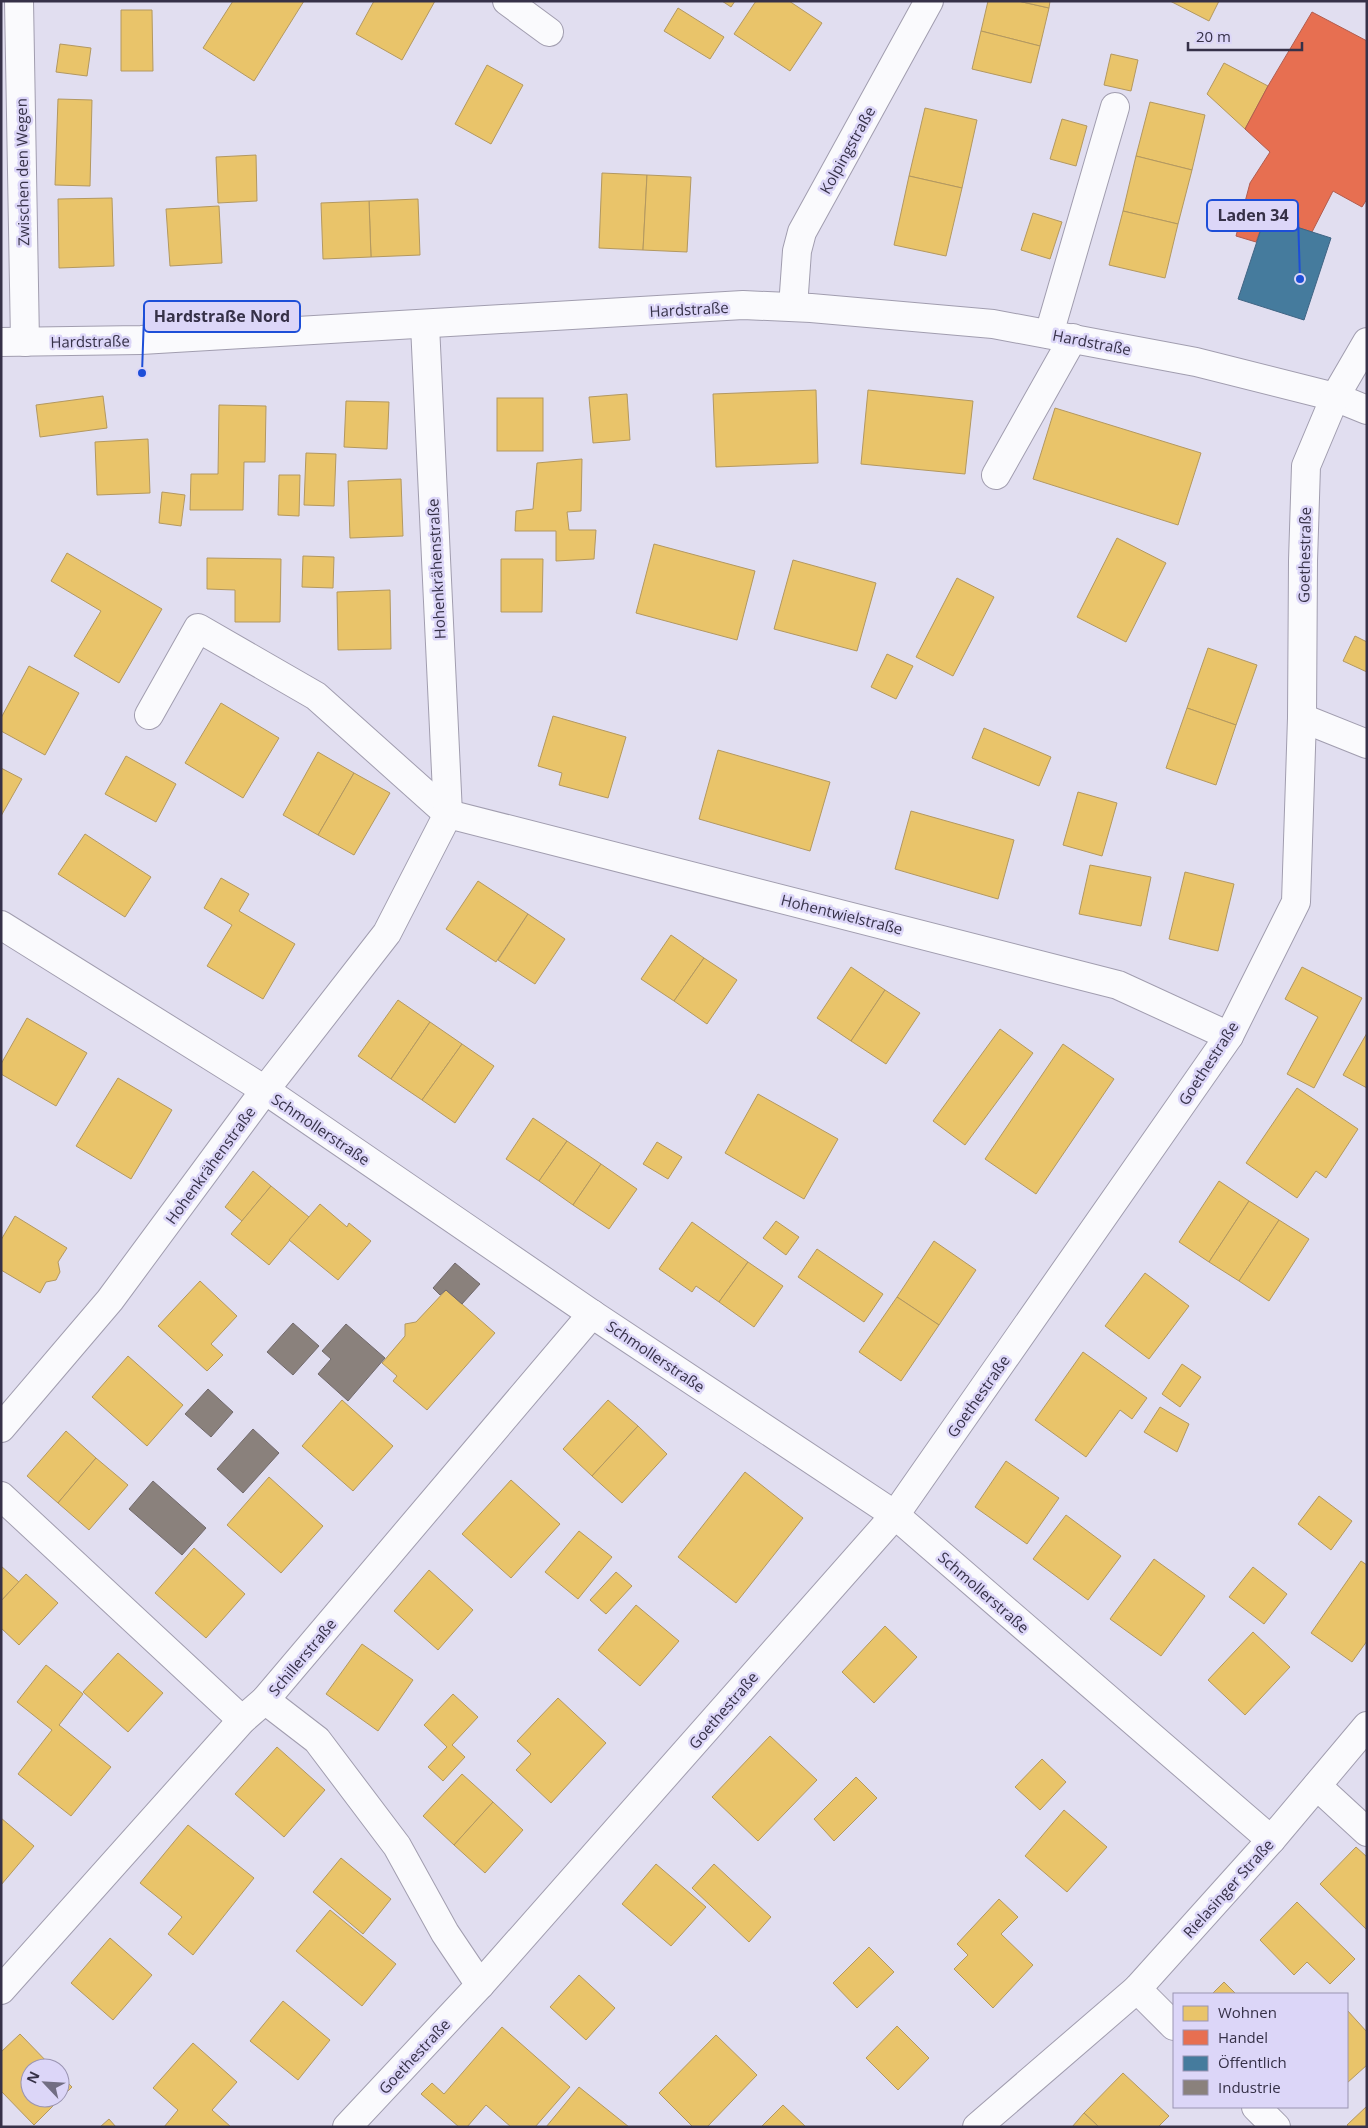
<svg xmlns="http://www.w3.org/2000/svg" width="1368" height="2128" viewBox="0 0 1368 2128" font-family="'Open Sans',sans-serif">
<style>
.homes{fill:#e9c46a;stroke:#b39860}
.shops{fill:#e76f51;stroke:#b25c4e}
.public{fill:#457b9d;stroke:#406584}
.industry{fill:#8a817c;stroke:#71696c}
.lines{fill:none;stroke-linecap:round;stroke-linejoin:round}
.minor-casing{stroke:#a19daf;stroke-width:30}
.minor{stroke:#fafafd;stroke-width:28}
.labels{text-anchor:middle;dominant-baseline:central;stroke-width:5;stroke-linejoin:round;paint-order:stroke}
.street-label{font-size:15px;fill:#363148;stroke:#dcd6f8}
.leader{fill:none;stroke:#1d4ed8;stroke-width:2}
.callout-dot{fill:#1d4ed8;stroke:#dcd6f8;stroke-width:2}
.callout{fill:#dcd6f8;stroke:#1d4ed8;stroke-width:2}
.callout-label{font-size:16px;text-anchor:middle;font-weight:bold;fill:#363148}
</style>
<rect width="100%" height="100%" fill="#e1def0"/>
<g class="homes">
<path d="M233,1H304L254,81L203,48Z"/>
<path d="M374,1H435L402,60L356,34Z"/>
<path d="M722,1H735L731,7Z"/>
<path d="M756,1H789L822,23L790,71L734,34Z"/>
<path d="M988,1H1018L1049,8L1040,46L981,31Z"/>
<path d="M1018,1H1050L1049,8Z"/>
<path d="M1170,1H1219L1209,21Z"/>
<path d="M678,8L724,37L710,59L664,31Z"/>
<path d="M121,10H152L153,71H121Z"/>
<path d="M981,31L1040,46L1031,83L972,69Z"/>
<path d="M60,44L91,48L87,76L56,72Z"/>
<path d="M1111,54L1138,60L1131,91L1104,85Z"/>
<path d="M1224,63L1268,86L1245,129L1207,94Z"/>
<path d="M487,65L523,85L491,144L455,124Z"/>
<path d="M58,99L92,100L90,186L55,185Z"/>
<path d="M1150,102L1205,115L1192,170L1136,156Z"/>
<path d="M925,108L977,120L962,188L909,176Z"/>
<path d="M1062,119L1087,126L1076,166L1050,159Z"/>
<path d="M256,155L257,201L218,203L216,157Z"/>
<path d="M1136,156L1192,170L1178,224L1123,211Z"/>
<path d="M602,173L647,175L643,250L599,248Z"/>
<path d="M647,175L691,177L687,252L643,250Z"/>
<path d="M909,176L962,188L946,256L894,245Z"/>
<path d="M112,198L114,266L59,268L58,199Z"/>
<path d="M418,199L420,255L371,257L369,201Z"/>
<path d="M369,201L371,257L323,259L321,203Z"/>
<path d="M219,206L222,263L170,266L166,209Z"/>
<path d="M1123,211L1178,224L1165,278L1109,265Z"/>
<path d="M1033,213L1062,222L1050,259L1021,250Z"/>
<path d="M816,390L818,463L716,467L713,394Z"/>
<path d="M868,390L973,401L965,474L861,464Z"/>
<path d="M627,394L630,440L593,443L589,397Z"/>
<path d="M103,396L107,428L40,437L36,405Z"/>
<rect x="497" y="398" width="46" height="53"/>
<path d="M346,401L389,402L387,449L344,447Z"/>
<path d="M219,405L266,406L265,462H244L243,510H190L191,474H218Z"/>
<path d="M1055,408L1201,453L1178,525L1033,479Z"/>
<path d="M148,439L150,493L97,495L95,442Z"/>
<path d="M306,453L336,454L334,506L304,505Z"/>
<path d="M582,459L581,511L567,512L569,530H596L594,559L556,561V531H515L516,511L533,509L537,463Z"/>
<path d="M279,475H300L299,516L278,515Z"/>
<path d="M401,479L403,536L350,538L348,481Z"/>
<path d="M162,492L185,495L181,526L159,523Z"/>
<path d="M1117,538L1166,563L1126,642L1077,617Z"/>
<path d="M654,544L755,571L737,640L636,613Z"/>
<path d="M67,553L162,609L119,683L74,656L101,611L51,581Z"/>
<path d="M303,556L334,557L333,588L302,587Z"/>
<path d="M207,558L281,559L280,622H235V590L207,589Z"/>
<path d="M501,559H543L542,612H501Z"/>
<path d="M793,560L876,583L857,651L774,629Z"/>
<path d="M957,578L994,597L953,676L916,657Z"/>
<path d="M390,590L391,649L338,650L337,592Z"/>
<path d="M1355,636L1367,642V672L1343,661Z"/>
<path d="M1208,648L1257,665L1236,725L1187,708Z"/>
<path d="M887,654L913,666L896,699L871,687Z"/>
<path d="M29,666L79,693L45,755L1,731V718Z"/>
<path d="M221,703L279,738L243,798L185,763Z"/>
<path d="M1187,708L1236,725L1216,785L1166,768Z"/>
<path d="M553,716L626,737L608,798L559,785L562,773L538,766Z"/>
<path d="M984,728L1051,757L1039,786L972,758Z"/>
<path d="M718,750L830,782L810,851L699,819Z"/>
<path d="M318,752L354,773L318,835L283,815Z"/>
<path d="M126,756L176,784L156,822L105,794Z"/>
<path d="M1,768L22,779L1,816Z"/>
<path d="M354,773L390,793L354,855L318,835Z"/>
<path d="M1078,792L1117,803L1102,856L1063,845Z"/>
<path d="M911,811L1014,840L998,899L895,869Z"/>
<path d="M85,834L151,877L125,917L58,874Z"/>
<path d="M1090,865L1151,877L1141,926L1079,914Z"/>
<path d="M1185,872L1234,884L1218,951L1169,939Z"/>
<path d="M221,878L249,894L239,911L295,944L263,999L207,966L232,925L204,908Z"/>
<path d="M478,881L528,914L496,962L446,929Z"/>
<path d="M528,914L565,939L535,984L498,960Z"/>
<path d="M671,935L704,958L674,1001L641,979Z"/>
<path d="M704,958L737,980L707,1024L674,1001Z"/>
<path d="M851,967L885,990L851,1041L817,1018Z"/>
<path d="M1302,967L1362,998L1314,1088L1287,1074L1318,1017L1285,999Z"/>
<path d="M885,990L920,1013L886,1064L851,1041Z"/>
<path d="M398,1000L430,1022L391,1079L358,1056Z"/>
<path d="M27,1018L87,1053L56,1106L1,1074V1064Z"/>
<path d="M430,1022L462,1044L422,1100L391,1079Z"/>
<path d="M1000,1029L1033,1053L965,1145L933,1121Z"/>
<path d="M1367,1033V1088L1343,1075Z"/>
<path d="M462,1044L494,1066L455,1123L422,1100Z"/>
<path d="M1063,1044L1114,1079L1036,1194L985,1159Z"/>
<path d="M118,1078L172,1110L131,1179L76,1146Z"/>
<path d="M1297,1088L1358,1129L1326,1178L1316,1171L1297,1198L1246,1163Z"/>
<path d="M758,1094L838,1139L804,1199L725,1153Z"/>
<path d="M533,1118L567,1141L539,1181L506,1159Z"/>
<path d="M567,1141L601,1164L573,1205L539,1181Z"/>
<path d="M657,1142L682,1157L668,1179L643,1164Z"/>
<path d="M601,1164L637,1189L609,1229L573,1205Z"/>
<path d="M253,1171L271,1186L242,1221L225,1207Z"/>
<path d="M1219,1181L1249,1201L1209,1262L1179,1242Z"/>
<path d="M271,1186L309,1217L269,1265L231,1234Z"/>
<path d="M1249,1201L1279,1220L1239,1281L1209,1262Z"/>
<path d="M320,1204L347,1227L349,1223L371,1241L338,1280L289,1240Z"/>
<path d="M15,1216L67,1248L58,1262L60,1272L56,1280L46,1282L40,1293L1,1270V1240Z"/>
<path d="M1279,1220L1309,1239L1269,1301L1239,1281Z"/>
<path d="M776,1221L799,1237L786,1255L763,1238Z"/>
<path d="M692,1222L748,1262L719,1302L696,1286L692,1292L659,1269Z"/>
<path d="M934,1241L976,1270L939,1325L897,1297Z"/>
<path d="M817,1249L883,1294L864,1322L798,1277Z"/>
<path d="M748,1262L783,1286L754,1327L719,1302Z"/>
<path d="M1145,1273L1189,1306L1149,1359L1105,1326Z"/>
<path d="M200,1281L237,1316L211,1344L223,1355L207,1371L158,1326Z"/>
<path d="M446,1290L495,1333L427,1410L393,1381L397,1376L382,1363L405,1336V1324L416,1322Z"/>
<path d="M897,1297L939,1325L901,1381L859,1352Z"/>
<path d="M1083,1352L1147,1398L1132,1419L1120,1410L1086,1457L1035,1420Z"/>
<path d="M128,1356L183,1405L147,1446L92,1397Z"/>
<path d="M1182,1364L1201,1377L1180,1407L1162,1394Z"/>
<path d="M342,1400L393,1446L353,1491L302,1446Z"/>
<path d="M608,1400L638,1426L592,1476L563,1449Z"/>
<path d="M1160,1407L1189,1424L1177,1452L1144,1432Z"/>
<path d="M638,1426L667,1454L622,1503L592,1476Z"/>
<path d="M66,1431L96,1458L58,1503L27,1476Z"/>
<path d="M96,1458L128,1485L89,1530L58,1503Z"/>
<path d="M1006,1461L1059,1498L1027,1544L975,1507Z"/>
<path d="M745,1472L803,1518L736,1603L678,1557Z"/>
<path d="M269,1477L323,1526L281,1573L227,1525Z"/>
<path d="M511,1480L560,1524L511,1578L462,1534Z"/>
<path d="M1319,1496L1352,1521L1331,1550L1298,1524Z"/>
<path d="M1066,1515L1121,1556L1088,1600L1033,1559Z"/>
<path d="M579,1531L612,1557L578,1599L545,1572Z"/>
<path d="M194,1548L245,1594L206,1638L155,1593Z"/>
<path d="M1154,1559L1205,1596L1161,1656L1110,1619Z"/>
<path d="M1361,1561L1367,1565V1641L1352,1662L1311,1633Z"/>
<path d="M1,1566L19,1582L1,1601Z"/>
<path d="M1253,1567L1287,1594L1264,1624L1229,1597Z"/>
<path d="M429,1570L473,1610L438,1650L394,1611Z"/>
<path d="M616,1572L632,1586L606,1614L590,1600Z"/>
<path d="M26,1574L58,1603L19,1645L1,1628V1601Z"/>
<path d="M636,1605L679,1641L640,1686L598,1650Z"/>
<path d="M885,1626L917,1657L874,1703L842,1672Z"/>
<path d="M1253,1632L1290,1667L1245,1715L1208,1680Z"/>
<path d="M362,1644L413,1680L378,1731L326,1694Z"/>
<path d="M118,1653L163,1693L128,1732L83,1692Z"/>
<path d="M46,1665L83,1694L59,1725L111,1767L71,1816L18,1774L52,1730L17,1702Z"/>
<path d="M453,1694L478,1717L452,1745L465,1757L443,1781L428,1767L447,1747L424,1725Z"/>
<path d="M558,1698L606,1743L551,1803L516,1770L531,1754L517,1741Z"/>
<path d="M770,1736L817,1780L758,1841L712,1797Z"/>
<path d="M277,1747L325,1790L284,1837L235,1794Z"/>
<path d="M1042,1759L1066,1782L1040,1810L1015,1787Z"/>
<path d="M462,1774L493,1802L454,1845L423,1816Z"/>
<path d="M856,1777L877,1798L834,1841L814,1819Z"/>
<path d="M493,1802L523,1830L485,1873L454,1845Z"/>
<path d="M1064,1810L1107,1847L1067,1892L1025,1856Z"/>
<path d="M1,1818L34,1846L1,1885Z"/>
<path d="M188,1825L254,1878L193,1955L168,1934L182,1917L140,1883Z"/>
<path d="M1356,1847L1367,1857V1930L1320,1884Z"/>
<path d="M341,1858L391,1899L363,1934L313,1892Z"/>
<path d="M656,1864L706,1907L671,1946L622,1904Z"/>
<path d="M714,1864L771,1917L749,1942L692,1888Z"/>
<path d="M999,1899L1018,1917L1001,1934L1033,1965L993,2008L954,1969L968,1955L957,1944Z"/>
<path d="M1297,1902L1355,1959L1330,1984L1307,1962L1294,1975L1260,1940Z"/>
<path d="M330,1910L396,1964L362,2006L296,1951Z"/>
<path d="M110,1938L152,1975L113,2020L71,1983Z"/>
<path d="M869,1947L894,1972L857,2008L833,1983Z"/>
<path d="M579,1975L615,2008L586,2040L550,2007Z"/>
<path d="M1224,1982L1236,1994H1212Z"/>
<path d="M283,2001L330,2040L298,2080L250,2041Z"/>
<path d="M1347,2010L1367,2032V2065L1347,2083Z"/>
<path d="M897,2026L929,2058L898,2090L866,2058Z"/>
<path d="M502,2027L570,2087L535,2127H511L486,2105L467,2127H459L421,2094L432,2083L444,2094Z"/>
<path d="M20,2034L53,2068H30V2098H60V2075L72,2087L34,2125L1,2091V2052Z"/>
<path d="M716,2035L757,2075L707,2127H693L659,2093Z"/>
<path d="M193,2043L237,2082L212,2110L231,2127H164L178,2110L153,2088Z"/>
<path d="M1123,2073L1169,2116L1158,2127H1099L1084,2113Z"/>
<path d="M579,2087L629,2127H546Z"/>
<path d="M783,2105L806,2127H761Z"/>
<path d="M1367,2106V2127H1349L1347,2125Z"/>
<path d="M1084,2113L1099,2127H1072Z"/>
<path d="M109,2119L116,2127H100Z"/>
</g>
<path class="shops" d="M1312,12L1367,41V199L1362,207L1333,191L1312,232L1265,217L1256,242L1236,236L1250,183L1270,152L1245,129L1268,86Z"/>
<path class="public" d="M1265,217L1331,238L1304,320L1238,299Z"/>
<g class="industry">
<path d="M455,1263L480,1284L462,1304L446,1290L440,1295L433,1288Z"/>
<path d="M293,1323L319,1346L293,1375L267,1352Z"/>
<path d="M346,1324L385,1358L348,1401L318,1374L331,1359L322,1351Z"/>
<path d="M208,1389L233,1412L211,1437L185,1414Z"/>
<path d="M253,1429L279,1453L243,1493L217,1469Z"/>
<path d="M153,1481L206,1528L182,1555L129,1509Z"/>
</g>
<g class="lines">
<defs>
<g id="minor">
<path d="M19,1L25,342"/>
<path d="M507,1L549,32"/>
<path d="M793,307L797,251L802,232L929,1"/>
<path d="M1049,334L1115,107"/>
<path d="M1,342L141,340L743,305L811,308L993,324L1196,362L1335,397L1367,410"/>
<path d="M996,475L1073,338"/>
<path d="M149,715L198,628L316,696L448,814L1118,985L1229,1036"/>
<path d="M1302,718L1367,744"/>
<path d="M1,925L265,1090L592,1314L895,1515L1271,1840"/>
<path d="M1,1428L110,1300L265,1090L387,933L448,814L425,325"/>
<path d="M1,1496L242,1720"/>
<path d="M265,1700L317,1740L397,1846L445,1933L480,1985"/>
<path d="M1317,1786L1367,1832"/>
<path d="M1137,1989L1174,2026"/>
<path d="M1,1990L242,1720L265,1700L592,1314"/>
<path d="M1256,2107L1276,2127"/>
<path d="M347,2127L480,1985L895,1515L1229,1036L1296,902L1302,718L1303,561L1306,466L1335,397L1367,342"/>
<path d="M977,2127L1137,1989L1271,1840L1367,1726"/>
</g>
</defs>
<use href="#minor" class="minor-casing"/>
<use href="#minor" class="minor"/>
</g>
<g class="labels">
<g class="street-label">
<text transform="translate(847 150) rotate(-61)">Kolpingstraße</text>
<text transform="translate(22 172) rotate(-91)">Zwischen den Wegen</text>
<text transform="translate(689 309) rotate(-3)">Hardstraße</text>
<text transform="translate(90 341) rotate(-1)">Hardstraße</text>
<text transform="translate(1092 342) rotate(11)">Hardstraße</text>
<text transform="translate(1304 555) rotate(-89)">Goethestraße</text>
<text transform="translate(436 569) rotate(-93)">Hohenkrähenstraße</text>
<text transform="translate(842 914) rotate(14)">Hohentwielstraße</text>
<text transform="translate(1208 1063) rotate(-57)">Goethestraße</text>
<text transform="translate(321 1129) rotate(34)">Schmollerstraße</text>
<text transform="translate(210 1165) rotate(-54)">Hohenkrähenstraße</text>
<text transform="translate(656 1356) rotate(34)">Schmollerstraße</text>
<text transform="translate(978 1396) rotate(-55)">Goethestraße</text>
<text transform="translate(984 1592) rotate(41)">Schmollerstraße</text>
<text transform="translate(302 1657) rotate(-50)">Schillerstraße</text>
<text transform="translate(723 1710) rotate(-49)">Goethestraße</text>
<text transform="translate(1228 1888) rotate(-48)">Rielasinger Straße</text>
<text transform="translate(414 2056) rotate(-47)">Goethestraße</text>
</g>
</g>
<path class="leader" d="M1300 279L1298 216M142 373L144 316"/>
<g class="callout-dot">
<circle cx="1300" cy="279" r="5"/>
<circle cx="142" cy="373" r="5"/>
</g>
<g class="callout">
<rect x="1207" y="200" width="91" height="31" rx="5"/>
<rect x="144" y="301" width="156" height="31" rx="5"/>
</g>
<g class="callout-label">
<text x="1253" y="221">Laden 34</text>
<text x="222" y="322">Hardstraße Nord</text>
</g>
<rect width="1368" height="2128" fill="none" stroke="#363148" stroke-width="5"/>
<rect x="1173" y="1993" width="175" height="115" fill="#dcd6f8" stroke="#9a94b2"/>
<rect x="1183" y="2006" width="25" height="15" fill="#e9c46a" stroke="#9a94b2"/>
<text x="1218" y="2018" font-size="15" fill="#363148">Wohnen</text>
<rect x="1183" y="2030" width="25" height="15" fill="#e76f51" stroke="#9a94b2"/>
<text x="1218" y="2043" font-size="15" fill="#363148">Handel</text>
<rect x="1183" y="2056" width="25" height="15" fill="#457b9d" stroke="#9a94b2"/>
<text x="1218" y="2068" font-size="15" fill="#363148">Öffentlich</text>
<rect x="1183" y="2080" width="25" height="15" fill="#8a817c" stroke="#9a94b2"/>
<text x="1218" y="2093" font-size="15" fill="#363148">Industrie</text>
<g transform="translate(45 2083) rotate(295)"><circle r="24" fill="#dcd6f8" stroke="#9a94b2"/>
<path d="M0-4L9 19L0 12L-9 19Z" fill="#726e83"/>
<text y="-8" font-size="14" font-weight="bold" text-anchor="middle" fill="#363148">N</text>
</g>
<path d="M1188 42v8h114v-8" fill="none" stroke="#363148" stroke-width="2.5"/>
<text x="1196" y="42" font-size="15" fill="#363148" stroke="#dcd6f8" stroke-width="4" paint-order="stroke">20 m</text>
</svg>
